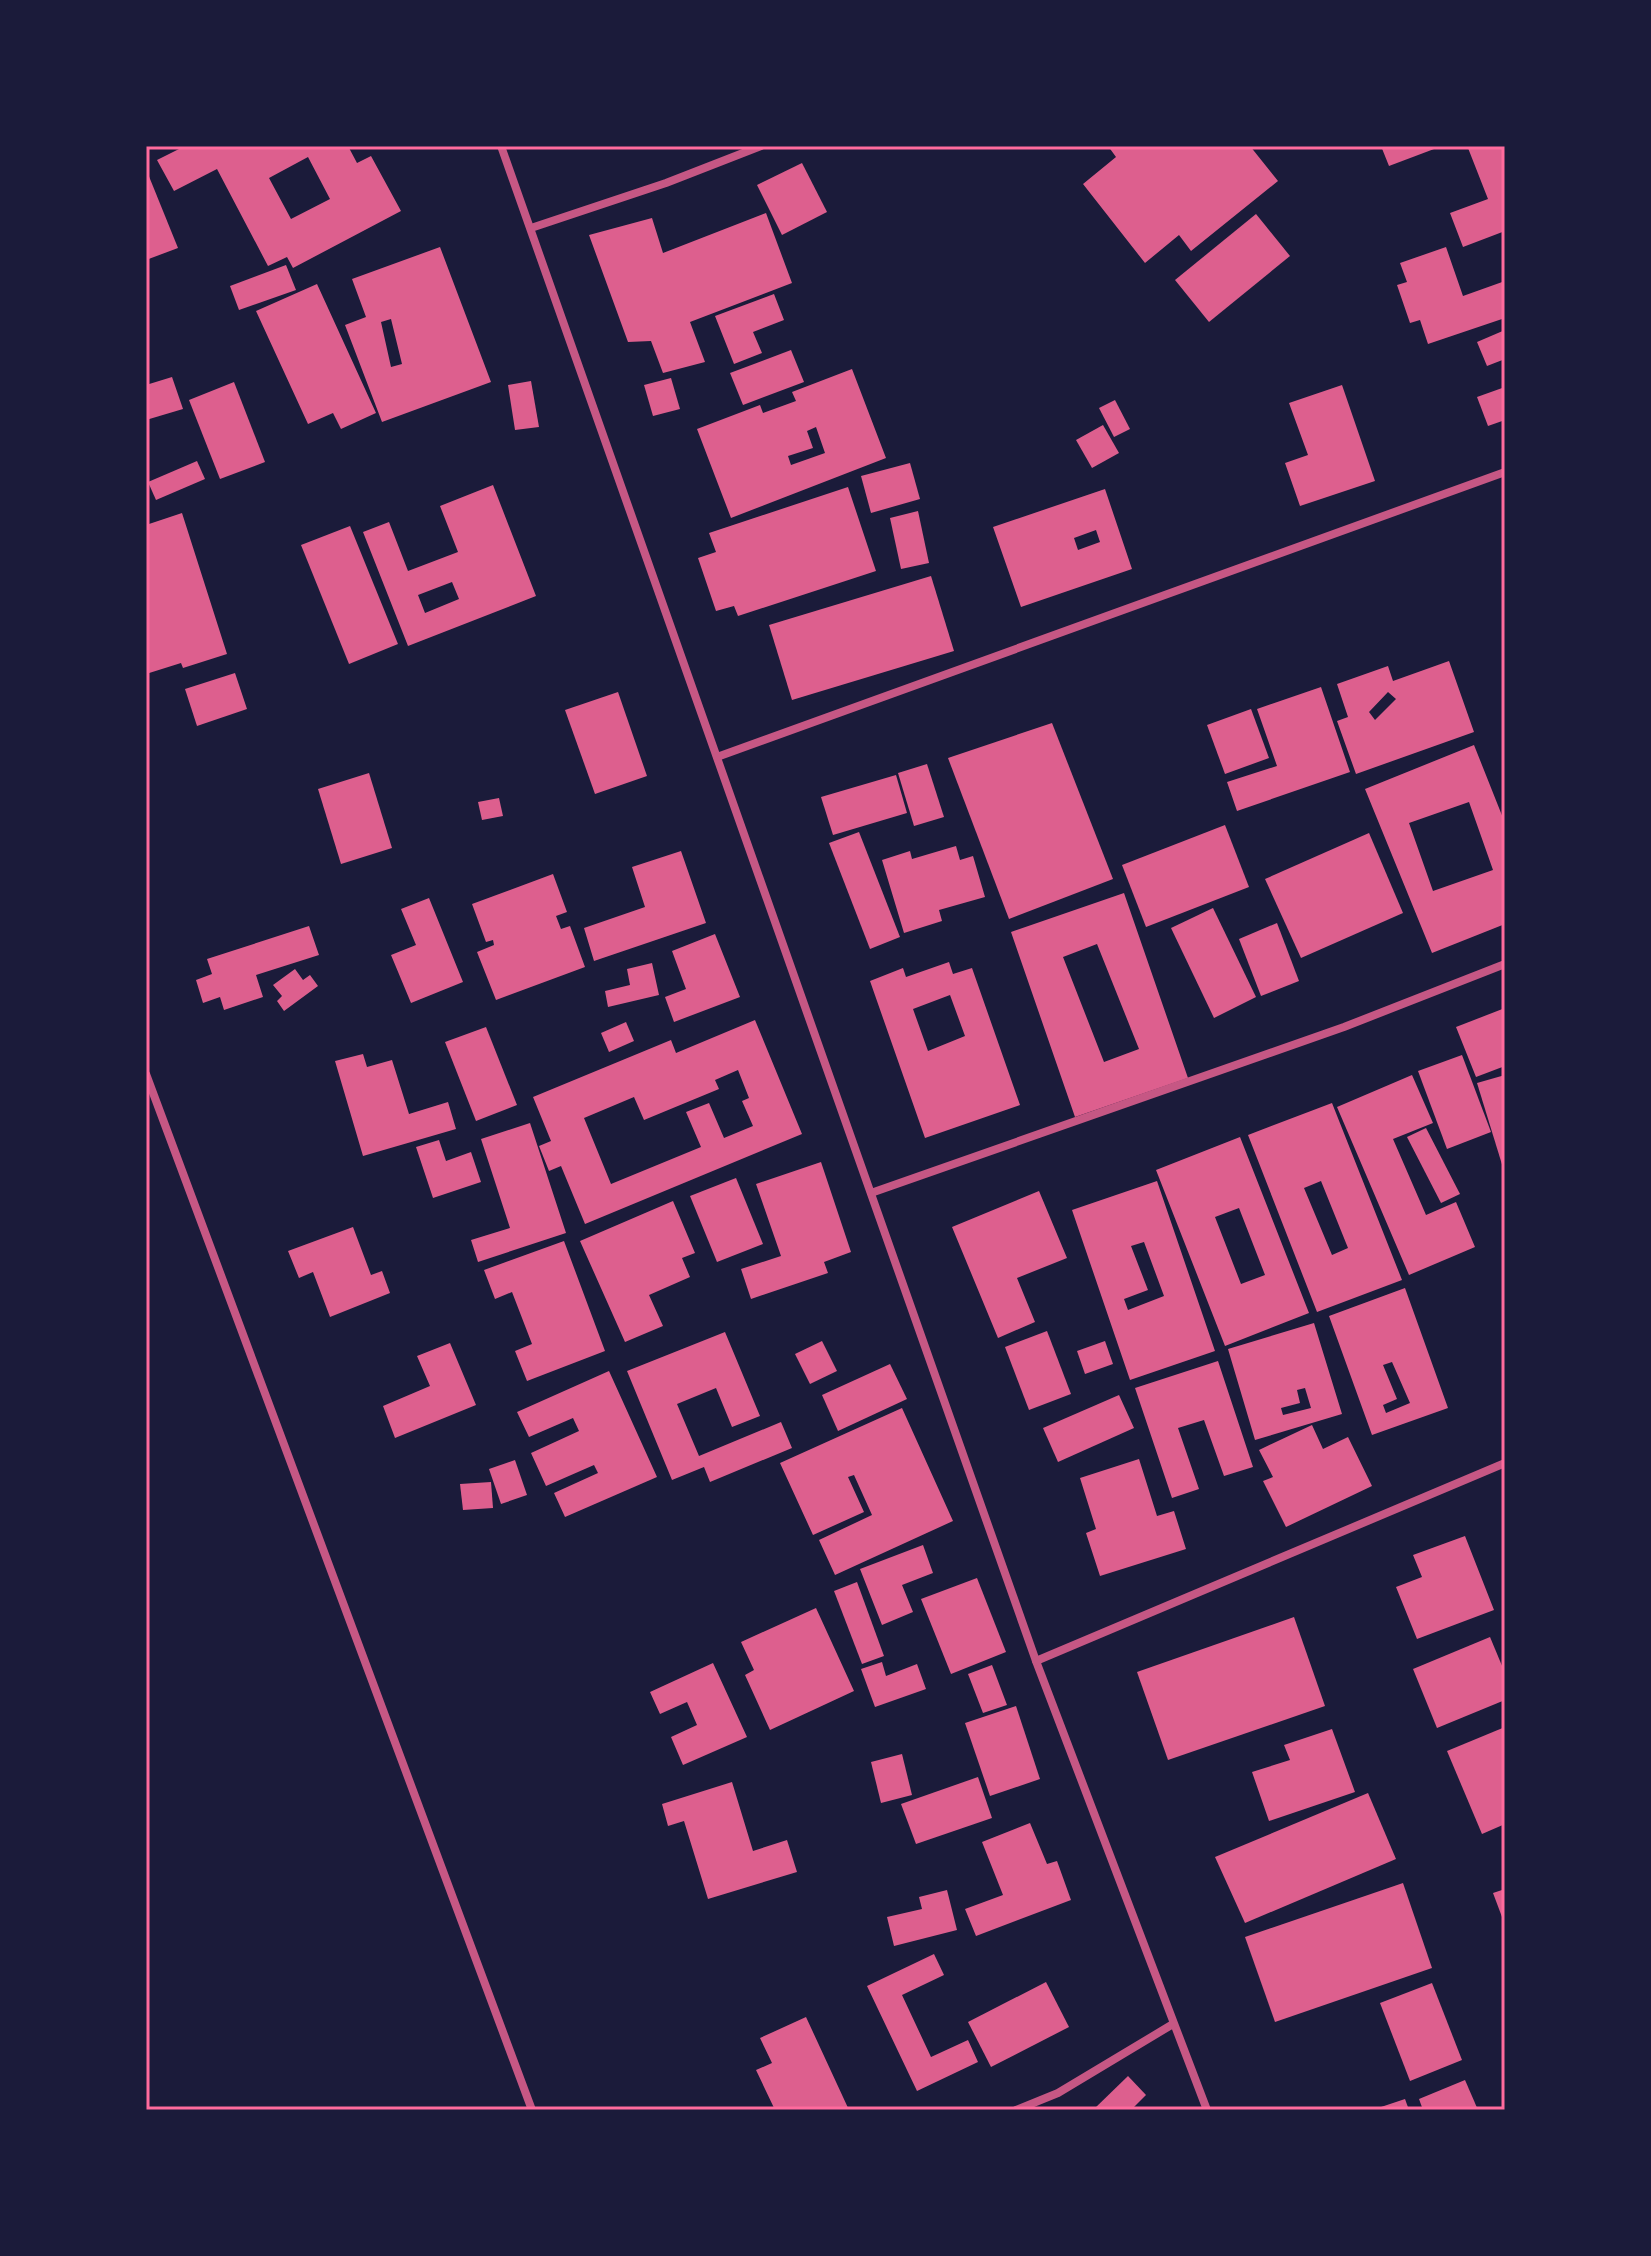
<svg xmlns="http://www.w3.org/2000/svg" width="1651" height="2256" viewBox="0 0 1651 2256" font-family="'Sofia Sans Condensed',sans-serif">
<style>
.building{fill:#dd5f8e;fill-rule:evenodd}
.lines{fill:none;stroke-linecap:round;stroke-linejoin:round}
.minor{stroke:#c65784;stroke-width:8}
.neatline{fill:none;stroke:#ff6b9d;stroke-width:3}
</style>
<rect width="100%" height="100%" fill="#1b1b3a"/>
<g class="building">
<path d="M185,146H348L357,163L371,156L401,211L293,268L287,257L268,266L217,169L174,191L157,160ZM308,157L330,199L291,219L269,178Z"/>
<path d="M1108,146H1250L1278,181L1191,251L1179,235L1145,263L1083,184L1116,157Z"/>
<path d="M1381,146H1442L1389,166Z"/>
<path d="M1474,146H1505V231L1463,247L1450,213L1488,199L1468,148Z"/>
<path d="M802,163L827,212L782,235L757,185Z"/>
<path d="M146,169L178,248L146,260Z"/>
<path d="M766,213L792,283L690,322L705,362L663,373L651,341L628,342L589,235L652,218L663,253Z"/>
<path d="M1256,214L1290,256L1209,322L1175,280Z"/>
<path d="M440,247L491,382L382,422L345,325L366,317L352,279ZM391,319L402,364L391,367L381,322Z"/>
<path d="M1446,247L1463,296L1505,281V318L1428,344L1420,320L1410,323L1397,285L1407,282L1400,263Z"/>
<path d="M286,265L296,290L239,310L230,286Z"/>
<path d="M317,284L376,413L341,429L333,413L308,424L256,311Z"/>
<path d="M774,294L784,320L753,332L762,353L734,364L715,316Z"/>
<path d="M1505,330V359L1487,366L1477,342Z"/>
<path d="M791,350L804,382L743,405L730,373Z"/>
<path d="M852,369L886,458L731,518L697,429L760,405L763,413L796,401L792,392ZM816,427L825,453L791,465L788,456L813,448L807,431Z"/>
<path d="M172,377L183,409L146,420V385Z"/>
<path d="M671,378L680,409L653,416L644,385Z"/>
<path d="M531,381L539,427L515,430L508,385Z"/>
<path d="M234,382L265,462L220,479L189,400Z"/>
<path d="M1342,385L1375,481L1300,506L1285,463L1308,455L1289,403Z"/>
<path d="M1505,387V420L1488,426L1477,397Z"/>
<path d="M1115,400L1130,429L1114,437L1099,408Z"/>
<path d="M1103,425L1119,453L1092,468L1076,440Z"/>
<path d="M197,461L205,479L156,500L148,482Z"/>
<path d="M910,463L920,499L871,513L861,476Z"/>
<path d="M493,485L536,596L408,646L363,532L389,522L408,571L458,552L440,506ZM452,582L459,599L425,613L418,595Z"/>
<path d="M848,487L876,571L738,616L734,606L716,611L698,558L716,552L709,533Z"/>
<path d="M1105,489L1132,569L1021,607L993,527ZM1096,530L1100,542L1078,550L1074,538Z"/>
<path d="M918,511L929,563L901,569L890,518Z"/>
<path d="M182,513L227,654L183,668L181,663L146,674V525Z"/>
<path d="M350,526L398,644L349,664L301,545Z"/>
<path d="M931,576L954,651L792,700L769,625Z"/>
<path d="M1449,661L1474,732L1356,774L1337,721L1348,717L1337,684L1388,666L1393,681ZM1388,692L1396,699L1375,720L1369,712Z"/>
<path d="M235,673L247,709L197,726L185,689Z"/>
<path d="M1321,687L1350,772L1237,811L1227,782L1277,766L1257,709Z"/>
<path d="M618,692L647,776L595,794L565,710Z"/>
<path d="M1251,709L1269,758L1225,774L1207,725Z"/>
<path d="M1052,723L1113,879L1009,919L948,758Z"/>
<path d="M1474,745L1505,823V924L1432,953L1365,789ZM1469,802L1493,870L1433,891L1409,823Z"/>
<path d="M927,764L944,817L914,826L898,773Z"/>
<path d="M369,773L392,848L341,864L318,789Z"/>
<path d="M896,775L907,813L833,835L821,797Z"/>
<path d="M499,798L503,816L482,820L478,802Z"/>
<path d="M1225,825L1249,887L1146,927L1122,865Z"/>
<path d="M859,832L900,937L870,949L829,843Z"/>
<path d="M1369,833L1403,913L1301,958L1265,879Z"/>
<path d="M956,846L960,860L973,856L985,897L939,910L942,921L904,933L882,860L910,851L912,859Z"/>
<path d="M681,851L706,923L594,961L584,928L645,907L632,867Z"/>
<path d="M553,874L567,912L556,916L561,929L570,926L585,967L496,1000L477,952L494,945L493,940L486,942L472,904Z"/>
<path d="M1124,893L1188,1078L1075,1117L1011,932ZM1097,944L1139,1049L1104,1062L1063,957Z"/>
<path d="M429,898L463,982L411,1003L391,955L416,945L401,909Z"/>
<path d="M1213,908L1256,997L1214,1018L1171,928Z"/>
<path d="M1277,923L1299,981L1261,996L1239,939Z"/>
<path d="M309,926L319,955L256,975L263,997L224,1010L220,997L203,1003L196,980L212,974L207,959Z"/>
<path d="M715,934L740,997L674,1022L665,997L686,989L672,951Z"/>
<path d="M949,962L953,974L972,968L1020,1105L925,1138L870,981L903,968L906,977ZM950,995L965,1036L928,1051L913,1009Z"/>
<path d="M652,963L659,995L608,1007L605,991L630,985L627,969Z"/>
<path d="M295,969L303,980L310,975L318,986L284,1011L277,1001L282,996L273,985Z"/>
<path d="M1505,1008V1066L1476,1077L1456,1027Z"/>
<path d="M755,1020L802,1134L585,1224L561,1166L549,1171L539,1146L551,1141L533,1097L671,1040L676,1053ZM738,1070L749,1098L742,1101L753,1126L724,1138L709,1103L686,1112L701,1147L611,1184L584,1118L634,1097L644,1120L719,1089L715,1080Z"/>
<path d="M626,1022L634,1041L609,1052L601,1033Z"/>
<path d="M486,1027L517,1105L476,1121L445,1042Z"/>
<path d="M363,1054L367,1067L392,1060L409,1114L448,1102L456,1129L363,1156L335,1061Z"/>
<path d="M1462,1055L1491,1132L1447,1149L1418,1071Z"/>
<path d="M1412,1075L1433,1123L1393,1139L1426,1215L1456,1202L1475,1247L1409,1275L1337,1107Z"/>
<path d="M1505,1075V1171H1504L1477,1083Z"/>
<path d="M1332,1103L1402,1280L1317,1312L1248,1135ZM1321,1181L1348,1248L1332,1255L1304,1188Z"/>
<path d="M530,1123L566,1233L478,1262L471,1240L510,1228L481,1139Z"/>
<path d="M1426,1128L1460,1194L1441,1203L1407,1137Z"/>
<path d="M1240,1137L1309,1313L1225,1346L1156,1170ZM1239,1208L1265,1275L1241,1284L1215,1217Z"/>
<path d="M439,1140L446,1161L471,1152L481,1182L433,1198L416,1147Z"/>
<path d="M821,1162L851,1252L824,1262L828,1273L751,1299L741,1269L781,1256L756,1184Z"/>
<path d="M736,1178L763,1244L717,1262L690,1196Z"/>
<path d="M1157,1181L1215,1351L1130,1380L1072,1210ZM1144,1242L1164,1296L1128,1310L1124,1299L1148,1290L1131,1246Z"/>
<path d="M1039,1191L1067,1258L1017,1278L1035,1322L998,1338L952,1227Z"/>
<path d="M673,1201L695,1253L682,1258L690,1277L649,1295L663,1326L625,1342L580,1241Z"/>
<path d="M353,1227L371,1275L382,1271L390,1293L330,1317L313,1272L299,1278L288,1251Z"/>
<path d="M564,1241L605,1351L527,1381L515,1351L532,1344L512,1292L495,1299L484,1270Z"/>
<path d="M1405,1288L1448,1408L1372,1435L1329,1316ZM1392,1362L1410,1403L1386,1413L1383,1405L1397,1399L1383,1365Z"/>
<path d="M1314,1323L1342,1414L1255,1440L1228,1349ZM1305,1388L1311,1408L1283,1415L1281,1408L1300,1403L1297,1390Z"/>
<path d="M1047,1331L1071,1394L1029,1410L1005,1347Z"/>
<path d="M725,1332L760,1416L732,1427L716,1388L677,1404L699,1456L781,1422L792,1448L710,1482L704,1467L672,1480L627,1371Z"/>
<path d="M822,1341L837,1371L810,1384L795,1354Z"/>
<path d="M1105,1341L1113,1364L1085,1374L1077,1351Z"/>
<path d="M450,1343L476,1405L395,1438L383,1406L430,1386L417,1356Z"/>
<path d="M1218,1361L1253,1467L1224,1476L1204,1420L1178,1428L1199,1489L1172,1498L1135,1388Z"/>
<path d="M890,1364L907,1399L838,1431L822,1395Z"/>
<path d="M609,1371L657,1477L565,1517L554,1493L598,1473L594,1465L546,1486L531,1453L579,1431L573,1418L529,1437L517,1412Z"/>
<path d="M1119,1395L1134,1428L1058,1462L1043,1428Z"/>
<path d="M902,1408L953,1521L835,1575L819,1540L872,1515L854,1475L848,1477L864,1512L813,1535L780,1463Z"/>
<path d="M1312,1425L1323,1449L1348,1437L1372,1486L1286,1527L1263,1481L1273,1477L1259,1450Z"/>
<path d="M1139,1459L1157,1516L1174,1511L1186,1549L1100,1576L1086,1533L1096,1529L1080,1478Z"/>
<path d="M515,1460L527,1495L501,1504L489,1469Z"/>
<path d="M491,1482L493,1508L463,1510L460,1484Z"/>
<path d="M1465,1536L1494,1610L1417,1639L1396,1587L1422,1577L1413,1555Z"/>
<path d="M923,1545L933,1573L902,1585L913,1612L882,1625L860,1569Z"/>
<path d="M977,1578L1006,1652L951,1674L921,1599Z"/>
<path d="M857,1582L884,1656L862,1664L834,1591Z"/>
<path d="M816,1608L854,1691L770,1730L745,1675L754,1670L741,1642Z"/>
<path d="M1294,1617L1325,1706L1168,1760L1137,1672Z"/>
<path d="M1490,1637L1505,1673V1700L1437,1728L1413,1669Z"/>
<path d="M882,1662L886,1676L917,1664L926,1689L875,1707L861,1669Z"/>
<path d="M713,1663L747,1737L683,1765L671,1737L697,1725L687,1702L660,1714L650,1692Z"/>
<path d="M992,1665L1007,1705L983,1713L968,1674Z"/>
<path d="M1016,1706L1040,1779L990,1796L965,1723Z"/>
<path d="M1505,1727V1824L1482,1834L1447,1751Z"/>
<path d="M1332,1729L1355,1792L1269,1821L1252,1772L1290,1760L1284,1745Z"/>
<path d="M902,1754L912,1795L881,1803L871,1762Z"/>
<path d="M978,1777L992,1818L916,1844L901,1804Z"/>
<path d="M732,1782L753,1851L787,1840L797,1872L708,1899L684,1821L668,1826L662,1804Z"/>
<path d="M1368,1793L1396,1859L1245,1923L1215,1857Z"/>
<path d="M1030,1823L1047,1864L1057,1861L1071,1900L976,1936L965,1909L1003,1895L982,1842Z"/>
<path d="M1403,1883L1432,1968L1275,2022L1245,1937Z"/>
<path d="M1505,1889V1925L1493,1893Z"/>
<path d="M947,1890L957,1930L894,1946L887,1917L922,1909L919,1897Z"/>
<path d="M934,1954L944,1975L902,1995L931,2057L968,2040L978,2062L917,2091L867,1986Z"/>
<path d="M1046,1982L1069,2027L991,2067L968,2022Z"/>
<path d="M1432,1983L1462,2060L1410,2081L1380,2003Z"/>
<path d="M806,2017L849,2110H775L756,2070L772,2063L760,2038Z"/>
<path d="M1128,2076L1146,2095L1131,2110H1093Z"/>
<path d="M1465,2080L1478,2110H1423L1419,2099Z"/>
<path d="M1405,2099L1409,2110H1375V2109Z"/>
</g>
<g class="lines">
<g class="minor">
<path d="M501,146L1036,1661L1207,2110"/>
<path d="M531,228L666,183L761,146"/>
<path d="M717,757L1505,472"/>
<path d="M146,1074L532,2110"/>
<path d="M871,1193L1344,1027L1505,964"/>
<path d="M1036,1661L1505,1463"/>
<path d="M1016,2110L1058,2093L1173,2024"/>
</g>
</g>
<rect width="1651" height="2256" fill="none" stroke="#1b1b3a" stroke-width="296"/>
<rect x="148" y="148" width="1355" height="1960" class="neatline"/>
</svg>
